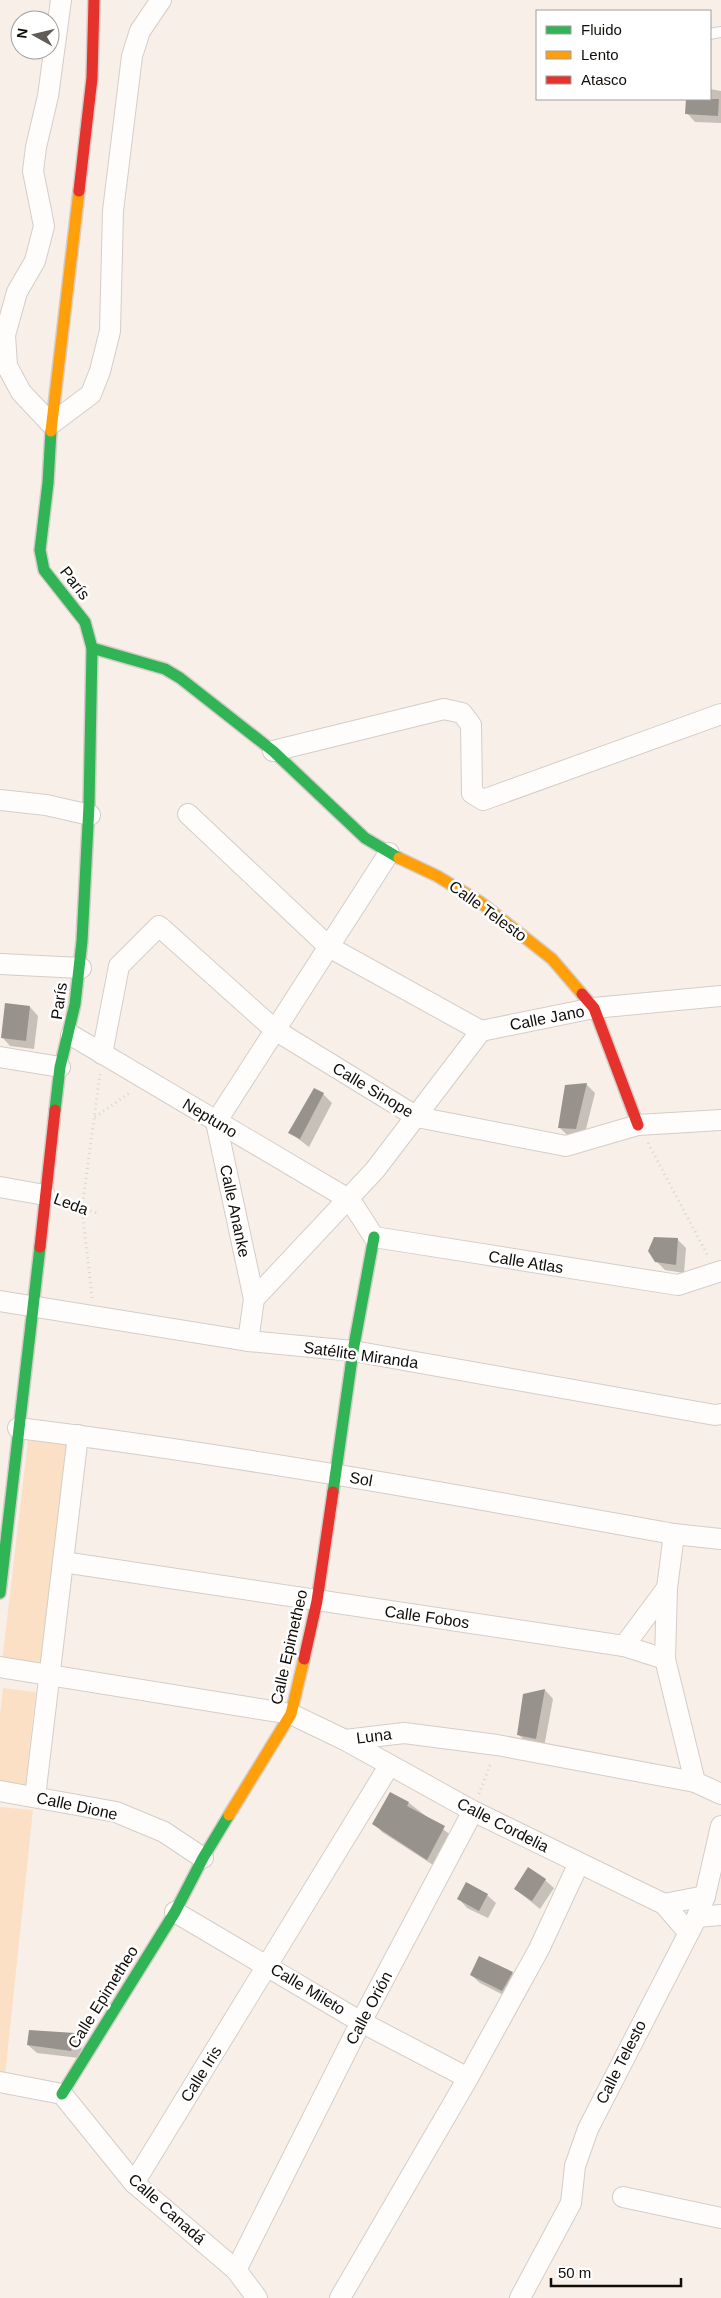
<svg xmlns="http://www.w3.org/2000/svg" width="721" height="2298" viewBox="0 0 721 2298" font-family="Arial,sans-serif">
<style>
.green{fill:#fbe0c6}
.shadow{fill:#0003}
.building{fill:#98928c}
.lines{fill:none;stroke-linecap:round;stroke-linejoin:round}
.lane-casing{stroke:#d4cdc7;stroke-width:12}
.street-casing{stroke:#d4cdc7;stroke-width:22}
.fast-casing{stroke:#d4cdc7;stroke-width:14}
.slow-casing{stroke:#d4cdc7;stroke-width:14}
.jam-casing{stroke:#d4cdc7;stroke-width:14}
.path{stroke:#d6d4d2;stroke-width:3;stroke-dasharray:1 4;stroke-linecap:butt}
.lane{stroke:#fefdfc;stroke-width:10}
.street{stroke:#fefdfc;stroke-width:20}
.fast{stroke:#30b455;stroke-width:11}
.slow{stroke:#ff9f0a;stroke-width:11}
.jam{stroke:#e5322d;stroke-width:11}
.labels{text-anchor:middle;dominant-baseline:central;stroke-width:5;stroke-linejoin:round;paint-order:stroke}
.street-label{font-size:16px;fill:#120d09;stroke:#fff}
</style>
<rect width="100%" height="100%" fill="#f8f0e8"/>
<g class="green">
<path d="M28,1440L69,1445L44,1667L2,1662Z"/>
<path d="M3,1688L36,1692L25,1788L0,1786V1714Z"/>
<path d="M0,1807L33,1810L5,2076H0Z"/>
</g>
<g class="shadow">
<path d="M710,89L721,91V123L695,122L687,113L688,99H710Z"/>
<path d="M30,1007L38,1016L34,1049L10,1046L2,1037Z"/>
<path d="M586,1084L595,1093L584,1137L568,1136L559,1127Z"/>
<path d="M323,1094L332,1103L309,1147L289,1132Z"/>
<path d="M678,1240L686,1248L684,1273L665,1270L656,1261Z"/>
<path d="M545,1690L553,1699L544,1747L527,1743L519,1735L524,1695Z"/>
<path d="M390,1794L409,1803L452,1836L436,1867L382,1832L374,1823Z"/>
<path d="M545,1880L554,1888L540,1909L515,1889Z"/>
<path d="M487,1895L496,1903L488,1918L467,1908L459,1899Z"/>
<path d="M512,1973L520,1982L511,1999L480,1983L471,1975Z"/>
<path d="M74,2035L83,2043L79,2058L37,2053L28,2045Z"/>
</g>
<g class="building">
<path d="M686,99H719L718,116L685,114Z"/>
<path d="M5,1003L30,1006L26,1041L1,1038Z"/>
<path d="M587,1083L576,1129L558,1128L565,1085Z"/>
<path d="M314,1088L324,1093L300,1139L288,1133Z"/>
<path d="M654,1237L678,1238L676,1265L655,1262L648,1251Z"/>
<path d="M545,1689L536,1739L517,1735L523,1694Z"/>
<path d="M390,1792L409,1802L407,1806L445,1826L427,1860L372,1824Z"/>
<path d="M528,1867L546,1879L532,1901L514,1889Z"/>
<path d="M466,1882L488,1894L479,1911L457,1899Z"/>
<path d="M479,1956L513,1972L502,1991L470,1975Z"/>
<path d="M29,2030L75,2033L73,2046L71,2051L27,2045Z"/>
</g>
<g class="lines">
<defs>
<path id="lane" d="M710,34L721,32"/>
<g id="street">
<path d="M61,0L48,96L36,147L33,171L44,226L35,261L17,292L5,335L7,366L21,392L51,424L91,394L100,371L110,331L113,211L132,56L140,31L161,0"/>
<path d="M273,751L444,709L462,713L471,725L472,793L483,800L721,714"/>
<path d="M0,800L46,805L90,815"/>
<path d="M188,814L329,947L481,1031"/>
<path d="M0,964L81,968"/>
<path d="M71,1035L350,1200L374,1237L678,1285L721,1271"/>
<path d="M102,1054L119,966L159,926L275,1030L417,1117L566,1146L638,1125L721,1120"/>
<path d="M0,1057L60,1067"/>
<path d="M0,1187L45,1195"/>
<path d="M254,1299L216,1122L389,853"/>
<path d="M0,1301L248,1341L353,1351L715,1415L721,1414"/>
<path d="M248,1341L254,1299L375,1170L481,1031L594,1008L721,996"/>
<path d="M18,1428C238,1455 456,1495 674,1534L721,1539"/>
<path d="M674,1534L667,1588L665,1659L695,1782"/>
<path d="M63,1562L624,1646L665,1659"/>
<path d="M624,1646L667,1588"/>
<path d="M0,1667L291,1714L345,1740L404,1733L497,1745L695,1782L721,1794"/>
<path d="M345,1740L473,1811L664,1904L688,1932"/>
<path d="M0,1791L116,1812L164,1832L203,1858"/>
<path d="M35,1797L78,1435"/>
<path d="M664,1904L705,1896"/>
<path d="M175,1912L361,2022L468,2078"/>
<path d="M697,1917L721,1915"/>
<path d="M0,2082L62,2094L134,2183L236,2270L257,2298"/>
<path d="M134,2183L389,1766"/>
<path d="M623,2197L721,2218"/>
<path d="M236,2270L361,2022L473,1811"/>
<path d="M340,2298L468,2078L539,1949L579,1863"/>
<path d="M520,2298L571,2203L575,2166L588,2129L697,1917L705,1896L721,1826"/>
</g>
<g id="fast">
<path d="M51,431L48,483L40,550L44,570L85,622L92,648L89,805L82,941L75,1004L60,1067L55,1110"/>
<path d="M92,648L165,669L180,678L273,751L365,838L399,858"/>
<path d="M333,1492L353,1351L374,1237"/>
<path d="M0,1593L40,1247"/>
<path d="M62,2094L175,1912L203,1858L229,1815"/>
</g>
<g id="slow">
<path d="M51,431L79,191"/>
<path d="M399,858L437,876L480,902L552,959L582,994"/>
<path d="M229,1815L291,1714L304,1659"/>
</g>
<g id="jam">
<path d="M79,191L92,78L94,0"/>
<path d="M582,994L594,1008L638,1125"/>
<path d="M40,1247L55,1110"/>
<path d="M304,1659L317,1601L333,1492"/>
</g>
</defs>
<use href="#lane" class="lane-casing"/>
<use href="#street" class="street-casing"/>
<use href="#fast" class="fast-casing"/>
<use href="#slow" class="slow-casing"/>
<use href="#jam" class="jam-casing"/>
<g class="path">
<path d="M95,1117L131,1092"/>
<path d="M648,1143L708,1256"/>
<path d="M67,1202L97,1213"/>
<path d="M92,1298L82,1208L100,1074"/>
<path d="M479,1794L491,1762"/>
</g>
<use href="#lane" class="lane"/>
<use href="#street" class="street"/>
<use href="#fast" class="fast"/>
<use href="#slow" class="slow"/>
<use href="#jam" class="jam"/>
</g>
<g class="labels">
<g class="street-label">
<text transform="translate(75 583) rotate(52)">París</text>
<text transform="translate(488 911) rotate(36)">Calle Telesto</text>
<text transform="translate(59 1001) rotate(-82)">París</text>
<text transform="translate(547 1018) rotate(-11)">Calle Jano</text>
<text transform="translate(373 1090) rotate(31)">Calle Sinope</text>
<text transform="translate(210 1118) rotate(31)">Neptuno</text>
<text transform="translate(71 1204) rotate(20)">Leda</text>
<text transform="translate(235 1211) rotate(78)">Calle Ananke</text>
<text transform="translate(526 1262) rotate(9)">Calle Atlas</text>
<text transform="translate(361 1355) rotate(8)">Satélite Miranda</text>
<text transform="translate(361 1479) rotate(10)">Sol</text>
<text transform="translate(427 1617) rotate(8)">Calle Fobos</text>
<text transform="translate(289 1647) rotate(-77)">Calle Epimetheo</text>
<text transform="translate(374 1736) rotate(-7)">Luna</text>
<text transform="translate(77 1806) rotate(12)">Calle Dione</text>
<text transform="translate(503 1825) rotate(27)">Calle Cordelia</text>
<text transform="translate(308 1989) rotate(31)">Calle Mileto</text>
<text transform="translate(103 1997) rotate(-58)">Calle Epimetheo</text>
<text transform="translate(369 2008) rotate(-62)">Calle Orión</text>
<text transform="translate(621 2062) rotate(-63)">Calle Telesto</text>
<text transform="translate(201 2074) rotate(-58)">Calle Iris</text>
<text transform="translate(167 2209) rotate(42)">Calle Canadá</text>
</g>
</g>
<rect x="536" y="10" width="175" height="90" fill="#ffffff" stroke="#a09e9d"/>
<rect x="546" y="26" width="25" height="8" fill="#30b455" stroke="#a09e9d"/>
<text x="581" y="35" font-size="15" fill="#120d09">Fluido</text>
<rect x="546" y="51" width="25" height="8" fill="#ff9f0a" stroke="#a09e9d"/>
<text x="581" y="60" font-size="15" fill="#120d09">Lento</text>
<rect x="546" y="76" width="25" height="8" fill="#e5322d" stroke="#a09e9d"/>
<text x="581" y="85" font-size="15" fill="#120d09">Atasco</text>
<g transform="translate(35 35) rotate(278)"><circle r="24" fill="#ffffff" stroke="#a09e9d"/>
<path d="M0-4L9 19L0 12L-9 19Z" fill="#625c57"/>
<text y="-8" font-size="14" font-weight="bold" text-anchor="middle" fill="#120d09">N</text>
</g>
<path d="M551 2278v8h130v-8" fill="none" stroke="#120d09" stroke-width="2.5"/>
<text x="558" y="2278" font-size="15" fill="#120d09" stroke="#ffffff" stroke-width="4" paint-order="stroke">50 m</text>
</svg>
